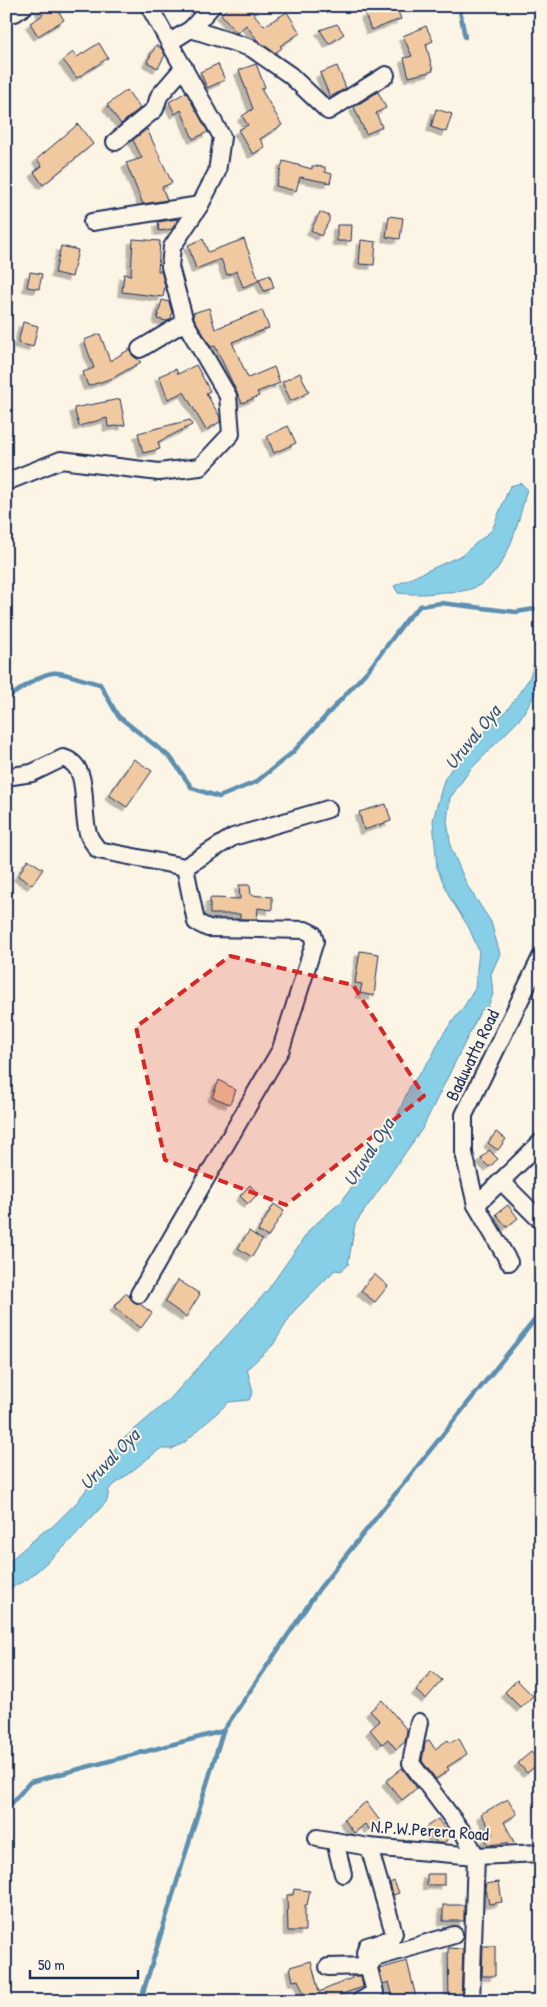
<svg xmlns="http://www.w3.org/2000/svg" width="547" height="2007" viewBox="0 0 547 2007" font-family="'Patrick Hand',sans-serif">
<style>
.water{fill:#86cfe7;stroke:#5b8fb0}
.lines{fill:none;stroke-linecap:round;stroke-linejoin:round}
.stream{stroke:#5b8fb0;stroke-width:4.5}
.building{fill:#f1c9a0;stroke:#1b2f5e;filter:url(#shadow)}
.minor-casing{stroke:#1b2f5e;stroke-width:20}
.minor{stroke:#fcf5e5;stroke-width:16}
.marked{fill:#d62828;fill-opacity:0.2;stroke:#d62828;stroke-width:4;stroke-dasharray:10 6;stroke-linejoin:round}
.labels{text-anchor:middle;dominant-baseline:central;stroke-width:4;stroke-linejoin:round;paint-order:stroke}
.street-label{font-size:18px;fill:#1b2f5e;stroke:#fcf5e5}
.water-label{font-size:19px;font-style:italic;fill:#365780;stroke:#fcf5e5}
</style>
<defs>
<filter id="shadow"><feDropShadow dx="-4.5" dy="4.5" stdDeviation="0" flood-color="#0004"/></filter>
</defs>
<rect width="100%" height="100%" fill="#fcf5e5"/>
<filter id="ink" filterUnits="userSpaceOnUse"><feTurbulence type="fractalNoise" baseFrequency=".02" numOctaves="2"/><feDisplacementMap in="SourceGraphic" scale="10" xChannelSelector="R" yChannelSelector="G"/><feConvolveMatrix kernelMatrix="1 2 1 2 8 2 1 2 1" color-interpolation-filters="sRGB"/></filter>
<g filter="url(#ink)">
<g class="water">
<path d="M521,483L527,489C518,522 507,581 467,590C460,592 452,592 444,592C429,594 414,595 398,593L394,586L462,555L492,530L510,486Z"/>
<path d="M541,644V685L519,720L470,770L450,798L447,821L451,848L467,885L491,922L500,954L491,974L493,994L487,1009L481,1010L422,1129L355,1224L348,1265L341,1271L335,1270L293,1312L273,1345L247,1369L253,1392L249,1400L229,1402L185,1442L172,1449H160L109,1489L107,1501L64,1547L28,1579L6,1590V1564L43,1532L52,1527L78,1501L121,1441L169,1400L267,1291L311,1228L342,1201L389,1134L410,1086L431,1058L443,1034L465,1005L475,988L479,951L468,926L450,898L437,868L433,820L444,780L459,757L507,710L529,679Z"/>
</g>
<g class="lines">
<g class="stream">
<path d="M459,6L465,37"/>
<path d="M6,698C21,691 41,671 58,673C72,675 86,681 100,684L118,716L171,758L192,788L219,797L256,782L292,753L369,669L407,619L420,606L441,603L516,612L541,608"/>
<path d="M6,1810L30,1782L223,1731"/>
<path d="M142,1996L223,1731L319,1589L541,1312"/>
<path d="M129,2001L142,1996L143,2001"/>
</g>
</g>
<g class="building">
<path d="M38,6H55L64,20L38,36L30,23L43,15Z"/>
<path d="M230,6H247L264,26L287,12L300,33L280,46L282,48L275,53L258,41L246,25L237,33L221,14Z"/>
<path d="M386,6H396L401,19L371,30L365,14Z"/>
<path d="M337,24L344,34L329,44L320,30Z"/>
<path d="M426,26L433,41L426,44L433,71L409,77L404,58L412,56L403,36Z"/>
<path d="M99,43L108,58L77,78L63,60L73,52L77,57Z"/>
<path d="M156,45L161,48L165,55L158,68L147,62Z"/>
<path d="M218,64L225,80L207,88L200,72Z"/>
<path d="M256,64L265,87L261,89L282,125L260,139L265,147L253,154L238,130L248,125L242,116L253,109L239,70Z"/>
<path d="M337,66L346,88L330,97L320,73Z"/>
<path d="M127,90L140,108L121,124L107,105Z"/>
<path d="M186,92L208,132L193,139L181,110L175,114L169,102Z"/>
<path d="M378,92L386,108L376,113L382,127L366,134L354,107Z"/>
<path d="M436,109L452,114L446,132L431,127Z"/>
<path d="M78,124L93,144L43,185L34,172L42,166L37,159Z"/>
<path d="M147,129L172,183L162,187L167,200L143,204L126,163L142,158L133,140Z"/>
<path d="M283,161L312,169V166L325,167V172L332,174L330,183L300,177L296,191L276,186Z"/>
<path d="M320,212L329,216V221L321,236L311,230Z"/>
<path d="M389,216L403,218L400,239L386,237Z"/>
<path d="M178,219L172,229L159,231L158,222Z"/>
<path d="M337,225H352L351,241H337Z"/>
<path d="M133,239L160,241L158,271H161L165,286L163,297L122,292L124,274L131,275Z"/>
<path d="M203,239L208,252L244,239L259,281L243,287L237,271L227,275L221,259L196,269L188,245Z"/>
<path d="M361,240L376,242L374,265L359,264Z"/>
<path d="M61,246L78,250L72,277L55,273Z"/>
<path d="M30,272L42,274L39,289L27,287Z"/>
<path d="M270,275L274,288L264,291L259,279Z"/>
<path d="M162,300L169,302L172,313L171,319L167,321L157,319Z"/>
<path d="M209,308L215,329L262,310L269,328L232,342L248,378L274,367L280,383L257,392L259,396L242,403L215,346L211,347L194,318L193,313Z"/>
<path d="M23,322L38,326L33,347L18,343Z"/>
<path d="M100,334L110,361L130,349L132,355L141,362L113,378L88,386L83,372L94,368L84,340Z"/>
<path d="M196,365L210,391L206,393L220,417V422L206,430L184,392L168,399L159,376L176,369L178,374Z"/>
<path d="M300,373L309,392L291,401L282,382Z"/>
<path d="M120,399L125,425L108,427L107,418L79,426L74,408Z"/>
<path d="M190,420L192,425L158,442L160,449L143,453L138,433Z"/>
<path d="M288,426L296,443L274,453L267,436Z"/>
<path d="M134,759L152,771L127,807L109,795Z"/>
<path d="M386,804L391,821L364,830L359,812Z"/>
<path d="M28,859L43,869L32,885L18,876Z"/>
<path d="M239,885H250L251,895L272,897V910L258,908L257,919H240V914H210V898L240,899Z"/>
<path d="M360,951L379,954L374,996L360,993L362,984L355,983Z"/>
<path d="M219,1080L236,1090L230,1104L212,1097Z"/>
<path d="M496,1132L506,1139L498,1150L488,1143Z"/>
<path d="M489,1150L498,1159L489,1167L481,1159Z"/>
<path d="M250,1185L258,1194L248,1204L240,1196Z"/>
<path d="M274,1204L284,1211L268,1237L258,1231Z"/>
<path d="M508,1205L518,1218L507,1227L496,1214Z"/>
<path d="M249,1231L262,1240L252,1257L238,1248Z"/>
<path d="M374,1274L388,1286L375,1302L361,1291Z"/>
<path d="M178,1280L200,1294L186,1317L165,1302Z"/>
<path d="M126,1293L134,1302L140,1304L152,1313L141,1328L114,1307Z"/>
<path d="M431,1671L442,1680L426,1699L416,1691Z"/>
<path d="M517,1680L533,1696L521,1708L505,1692Z"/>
<path d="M382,1700L407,1730L405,1742L396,1749L388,1739L382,1744L370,1730L380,1721L370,1711Z"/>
<path d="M459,1738L467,1754L447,1767L449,1770L436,1779L422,1761L425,1743L429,1740L435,1749L448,1740L450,1743Z"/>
<path d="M531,1752L540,1762L527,1773L518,1763Z"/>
<path d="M402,1768L417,1788L402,1800L386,1781Z"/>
<path d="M508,1799L517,1814L504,1822L514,1842L488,1845L485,1838L493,1834L481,1814Z"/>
<path d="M366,1802L380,1821L369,1829L365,1824L354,1833L344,1819Z"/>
<path d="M438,1819L451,1837L443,1843H437L426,1827Z"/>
<rect x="427" y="1874" width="17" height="11"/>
<path d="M394,1881L399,1893L393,1895L390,1883Z"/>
<path d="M499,1882L502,1902L489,1904L485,1884Z"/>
<path d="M294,1889L310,1891L307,1905H305V1931H288L287,1895H293Z"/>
<rect x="443" y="1905" width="21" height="16"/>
<path d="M483,1946H495V1976H482Z"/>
<path d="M448,1948L463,1949L461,2001H449Z"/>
<path d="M311,1961L319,1992L352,1978V1976H361L363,1987L339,1995L341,2001H299L306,1998L298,1980L293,1981L290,1967Z"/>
<path d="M407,1961L417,2001H394L389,1982L383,1984L379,1969Z"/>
</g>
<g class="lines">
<defs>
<g id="minor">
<path d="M15,13L25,6"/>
<path d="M191,29L251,48L290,75L328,111L386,75"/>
<path d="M170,42L191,29L212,6"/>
<path d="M115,142L155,109L159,96L184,67"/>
<path d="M92,222L200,205"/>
<path d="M140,349L185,322"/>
<path d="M6,482L61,460L159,472L200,467L231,434L228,396L185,322L170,267L172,247L200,205L217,172L222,137L149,6"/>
<path d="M6,777L32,773L63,758C93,766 79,812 89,836C91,841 95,845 98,850L185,867L233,837L328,809"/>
<path d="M501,1181L541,1142"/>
<path d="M476,1205L501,1181L541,1221"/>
<path d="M509,1262L476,1205L464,1153V1115L541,957"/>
<path d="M139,1294L281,1049L315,941L313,934L305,930L208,928L196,922L185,867"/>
<path d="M419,1722L411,1763L464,1834L476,1856L471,2001"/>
<path d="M317,1838L369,1847L476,1856L541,1853"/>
<path d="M335,1841L343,1874"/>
<path d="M328,1967L369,1966L375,1958L454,1935"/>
<path d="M360,2001L375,1992L365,1953L367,1946L391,1939L394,1933L369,1847"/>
</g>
</defs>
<use href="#minor" class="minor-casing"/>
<use href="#minor" class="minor"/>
</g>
</g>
<path class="marked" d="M230,956L353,985L424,1096L286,1205L165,1160L136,1027Z"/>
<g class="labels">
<g class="street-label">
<text transform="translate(472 1055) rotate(-64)">Baduwatta Road</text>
<text transform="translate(430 1830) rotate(4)">N.P.W.Perera Road</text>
</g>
<g class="water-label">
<text transform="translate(472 737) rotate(-51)">Uruval Oya</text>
<text transform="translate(368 1152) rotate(-57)">Uruval Oya</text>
<text transform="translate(109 1459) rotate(-46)">Uruval Oya</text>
</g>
</g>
<rect width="547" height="2007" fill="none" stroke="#fcf5e5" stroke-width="25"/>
<rect x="12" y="12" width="522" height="1982" fill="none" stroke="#1b2f5e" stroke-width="2" filter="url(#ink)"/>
<path d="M30 1970v8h108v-8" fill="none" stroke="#1b2f5e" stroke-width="2.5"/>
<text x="38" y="1970" font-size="15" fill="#1b2f5e" stroke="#fcf5e5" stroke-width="4" paint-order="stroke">50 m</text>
</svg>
